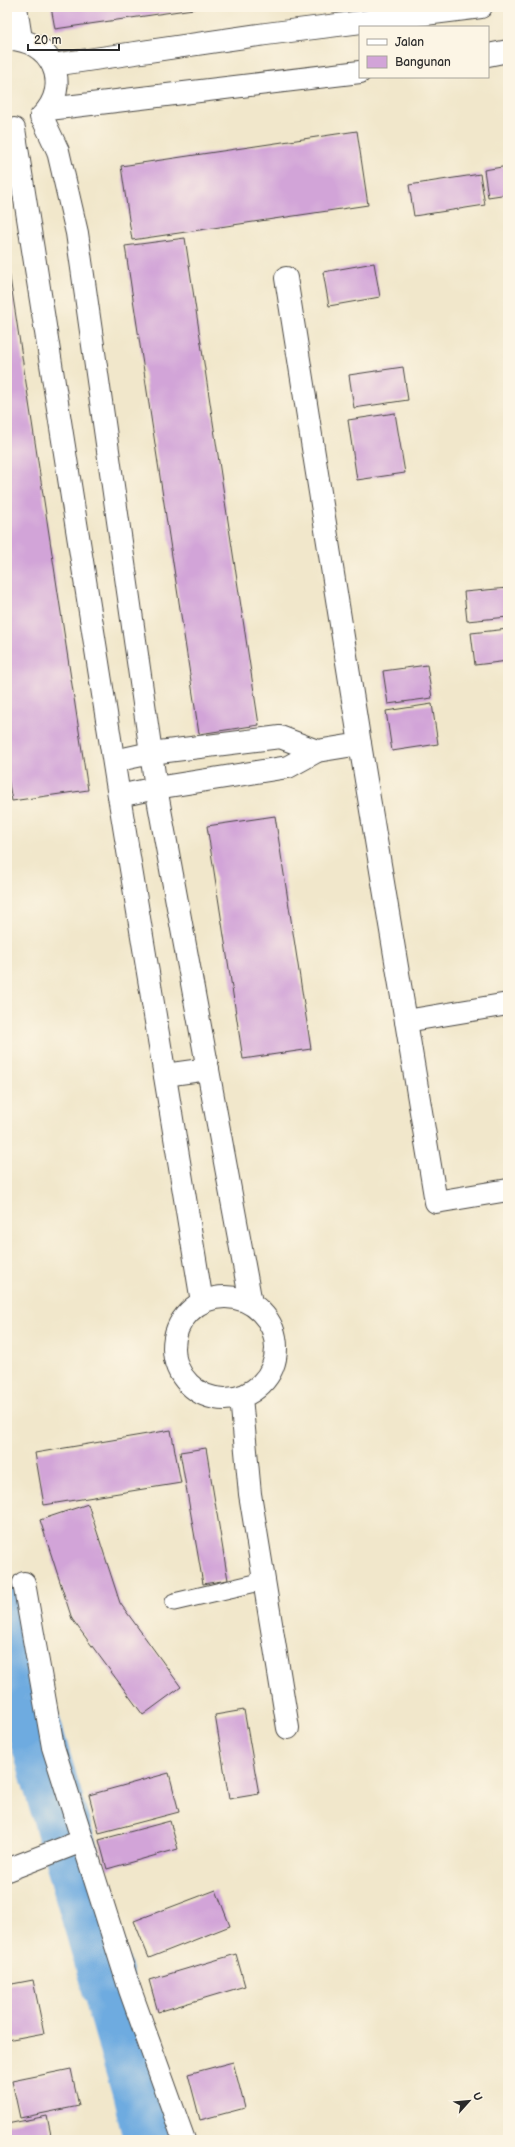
<svg xmlns="http://www.w3.org/2000/svg" width="515" height="2147" viewBox="0 0 515 2147" font-family="'Balsamiq Sans',sans-serif">
<style>
.lines{fill:none;stroke-linecap:round;stroke-linejoin:round}
.river{stroke:#6eabe0;stroke-width:55}
.building{fill:#d2a4d8}
.service-casing{stroke:#494743;stroke-width:19}
.minor-casing{stroke:#494743;stroke-width:24}
.service{stroke:#fff;stroke-width:17}
.minor{stroke:#fff;stroke-width:22}
</style>
<rect width="100%" height="100%" fill="#fcf5e5"/>
<filter id="ink" filterUnits="userSpaceOnUse"><feTurbulence type="fractalNoise" baseFrequency=".025" numOctaves="2"/><feDisplacementMap in="SourceGraphic" scale="8" xChannelSelector="R" yChannelSelector="G"/><feConvolveMatrix kernelMatrix="1 2 1 2 8 2 1 2 1" color-interpolation-filters="sRGB"/></filter>
<filter id="wash" filterUnits="userSpaceOnUse"><feTurbulence type="fractalNoise" baseFrequency=".012" numOctaves="4" result="noise"/><feDisplacementMap in="SourceGraphic" scale="16" xChannelSelector="R" yChannelSelector="G"/><feGaussianBlur stdDeviation="0.9" result="paint"/><feColorMatrix in="noise" values="0 0 0 0 0 0 0 0 0 0 0 0 0 0 0 0 0 1.4 0 .05"/><feComposite in="paint" operator="in"/></filter>
<g filter="url(#wash)">
<rect width="100%" height="100%" fill="#f1e7cb"/>
<g class="lines">
<path class="river" d="M7,1614L15,1661L139,2090L151,2140"/>
</g>
<g id="blocks">
<g class="building">
<path d="M51,7H200V8L55,29Z"/>
<path d="M357,131L368,205L132,240L121,166Z"/>
<path d="M508,166V194L488,197L484,170Z"/>
<path d="M480,174L485,205L414,216L409,185Z"/>
<path d="M185,238L259,725L199,734L125,246Z"/>
<path d="M7,258L88,790L12,801L7,772Z"/>
<path d="M374,263L380,297L329,306L323,272Z"/>
<path d="M403,367L408,400L354,408L349,375Z"/>
<path d="M395,413L405,473L357,480L348,420Z"/>
<path d="M508,588V617L467,621L464,592Z"/>
<path d="M508,629V661L475,665L471,633Z"/>
<path d="M427,665L432,698L388,704L383,671Z"/>
<path d="M432,704L438,744L392,751L386,711Z"/>
<path d="M275,816L311,1049L243,1059L207,826Z"/>
<path d="M171,1430L181,1483L44,1505L35,1453Z"/>
<path d="M206,1448L228,1580L203,1584L180,1452Z"/>
<path d="M88,1504L120,1603L181,1687L143,1715L72,1619L40,1520Z"/>
<path d="M244,1710L259,1794L229,1799L215,1715Z"/>
<path d="M169,1773L179,1812L99,1833L89,1795Z"/>
<path d="M170,1821L178,1849L107,1869L99,1840Z"/>
<path d="M216,1890L230,1926L149,1958L134,1921Z"/>
<path d="M236,1954L245,1986L158,2012L149,1980Z"/>
<path d="M33,1980L44,2033L7,2040V1985Z"/>
<path d="M233,2062L245,2108L200,2120L188,2074Z"/>
<path d="M71,2069L79,2106L20,2118L12,2081Z"/>
<path d="M47,2116L52,2140H7V2124Z"/>
</g>
</g>
</g>
<g filter="url(#ink)">
<use href="#blocks" fill-opacity="0" stroke="#494743" stroke-width="1"/>
<g class="lines">
<defs>
<path id="service" d="M174,1602L264,1581"/>
<g id="minor">
<path d="M16,7L21,39"/>
<path d="M7,39C51,38 74,85 41,117"/>
<path d="M488,55L508,51"/>
<path d="M53,65L266,34L481,7"/>
<path d="M49,109L360,72"/>
<path d="M42,117L58,151L77,233L156,788L251,1303"/>
<path d="M14,129L119,796L202,1302"/>
<path d="M360,744L436,1202L508,1190"/>
<path d="M114,761L151,753L280,737L317,751"/>
<path d="M119,796L156,788L288,767L317,751L360,744L286,278"/>
<path d="M406,1021L508,1004"/>
<path d="M165,1075L208,1069"/>
<circle cx="225" cy="1348" r="51"/>
<path d="M241,1397L250,1494L288,1728"/>
<path d="M24,1583L53,1747L130,1990L184,2140"/>
<path d="M7,1870L82,1841"/>
</g>
</defs>
<use href="#service" class="service-casing"/>
<use href="#minor" class="minor-casing"/>
<use href="#service" class="service"/>
<use href="#minor" class="minor"/>
</g>
</g>
<rect width="515" height="2147" fill="none" stroke="#fcf5e5" stroke-width="24"/>
<rect x="359" y="26" width="130" height="52" fill="#fcf5e5" stroke="#a8a49b"/>
<rect x="367" y="39" width="20" height="6" fill="#ffffff" stroke="#a8a49b"/>
<text x="395" y="46" font-size="12" fill="#2b2b2b">Jalan</text>
<rect x="367" y="56" width="20" height="12" fill="#d2a4d8" stroke="#a8a49b"/>
<text x="395" y="66" font-size="12" fill="#2b2b2b">Bangunan</text>
<g transform="translate(469 2101) rotate(63)" stroke="#fcf5e5" stroke-width="3" paint-order="stroke">
<path d="M0-3L7 15L0 10L-7 15Z" fill="#2b2b2b"/>
<text y="-6" font-size="11" font-weight="bold" text-anchor="middle" fill="#2b2b2b">U</text>
</g>
<path d="M28 44v6h91v-6" fill="none" stroke="#2b2b2b" stroke-width="2"/>
<text x="34" y="44" font-size="12" fill="#2b2b2b" stroke="#fcf5e5" stroke-width="3" paint-order="stroke">20 m</text>
</svg>
